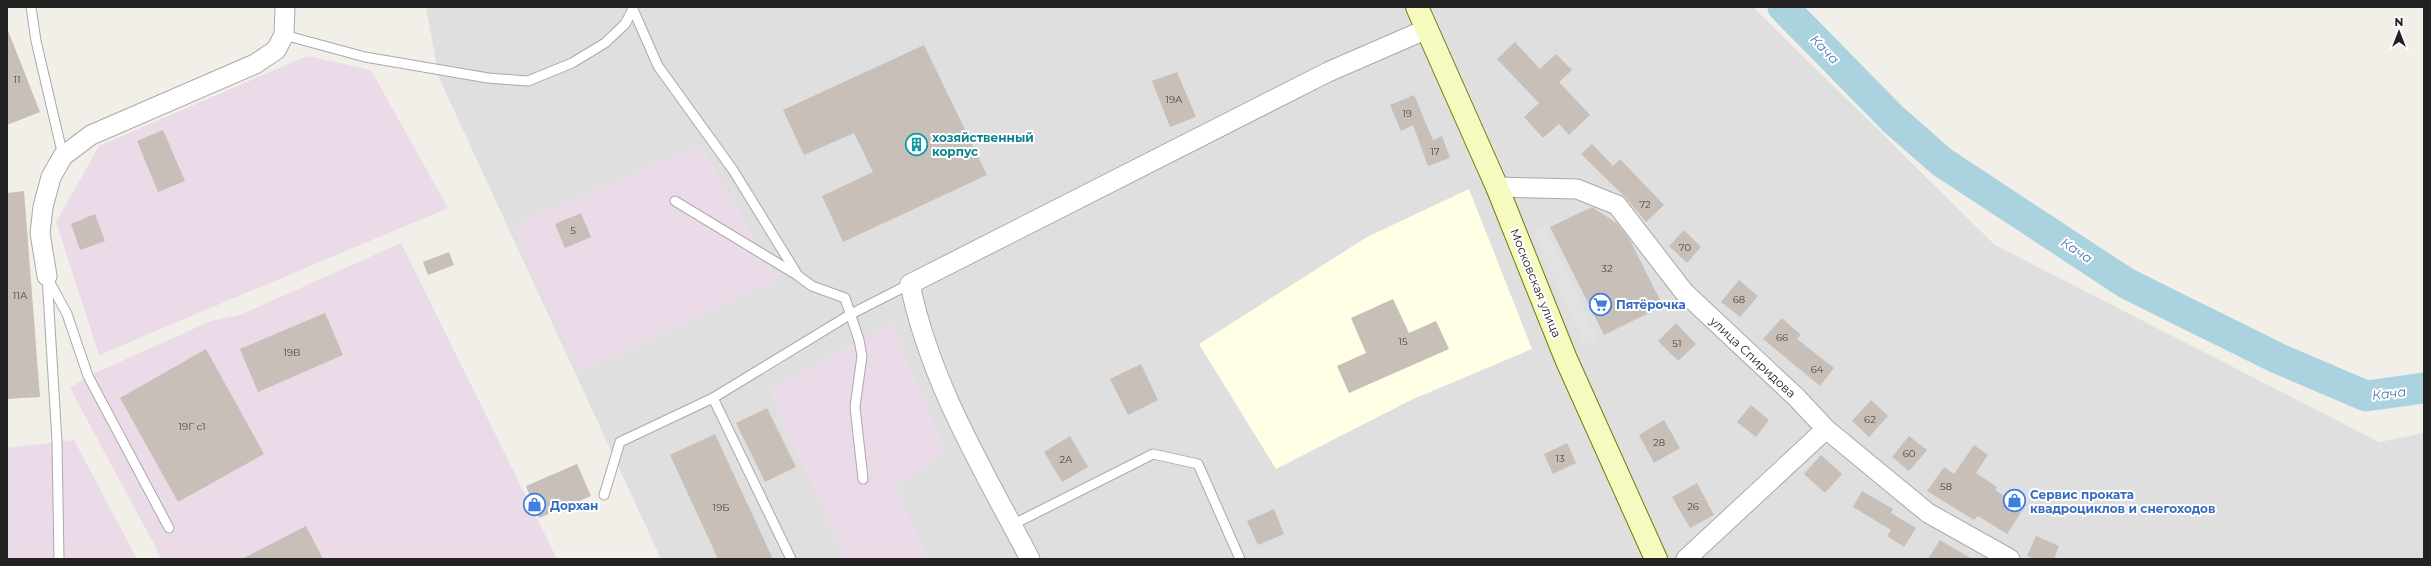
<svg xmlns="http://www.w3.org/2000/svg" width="2431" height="566" viewBox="0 0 2431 566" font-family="Montserrat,sans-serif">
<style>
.residential{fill:#e0dfdf}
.industrial{fill:#ebdbe8}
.education{fill:#ffffe5}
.parking{fill:#e2e2e2}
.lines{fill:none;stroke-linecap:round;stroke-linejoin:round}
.river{stroke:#aad3df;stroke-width:31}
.building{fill:#c7bfb8}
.lane-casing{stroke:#a9a9a9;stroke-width:11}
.street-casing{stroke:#a9a9a9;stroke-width:21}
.secondary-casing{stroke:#707d05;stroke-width:24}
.lane{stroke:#fff;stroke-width:9}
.street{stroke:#fff;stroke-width:19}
.secondary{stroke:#f7fabf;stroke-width:22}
.labels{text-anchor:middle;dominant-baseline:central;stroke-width:4;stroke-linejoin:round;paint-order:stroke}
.number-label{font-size:10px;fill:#4b4948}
.culture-label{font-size:12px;font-weight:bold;fill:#0d838f;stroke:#fff;text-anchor:start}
.street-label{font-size:12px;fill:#222;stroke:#fff}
.shop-label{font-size:12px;font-weight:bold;fill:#366cbe;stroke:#fff;text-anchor:start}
.water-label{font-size:13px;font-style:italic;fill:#4a7aab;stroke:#fff}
</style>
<rect width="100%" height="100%" fill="#f2efe9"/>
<path class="residential" d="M426,7H1753L1995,245L2379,442L2424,433V559H661L439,78Z"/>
<g class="industrial">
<path d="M307,56L371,70L448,208L99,355L56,222L99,146Z"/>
<path d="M701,145L778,279L579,373L512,226Z"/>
<path d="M401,243L557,559H162L70,388L88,376L211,321L240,315Z"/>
<path d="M891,323L946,452L895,486L929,559H846L775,405L771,390Z"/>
<path d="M74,440L137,559H7V448Z"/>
</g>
<path class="education" d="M1469,189L1532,349L1411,400L1276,469L1199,344L1367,237Z"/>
<path class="parking" d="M1546,227L1597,339L1584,345L1533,233Z"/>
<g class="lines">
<path class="river" d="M1783,7L1893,119L1942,162L2126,283L2277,358L2366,396L2424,388"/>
</g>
<g class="building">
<path d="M7,28L40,112L7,125Z"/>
<path d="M1515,42L1540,69L1556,54L1572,70L1559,82L1590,115L1569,135L1559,124L1543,138L1524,117L1539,103L1497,59Z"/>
<path d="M924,45L987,175L843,242L822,196L873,172L854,133L804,155L783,110Z"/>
<path d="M1177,72L1196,117L1170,127L1152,81Z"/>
<path d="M1414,95L1433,140L1442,136L1450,158L1428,166L1413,125L1401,131L1390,105Z"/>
<path d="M163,130L185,181L158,192L137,141Z"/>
<path d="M1592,144L1613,166L1620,159L1664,205L1646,222L1626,198L1581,154Z"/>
<path d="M24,191L40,397L7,399V193Z"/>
<path d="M1592,207L1618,224L1631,242L1663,306L1604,335L1550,227Z"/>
<path d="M581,213L591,237L565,248L555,224Z"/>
<path d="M95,214L105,241L80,250L71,224Z"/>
<path d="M1684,230L1701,247L1687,263L1669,246Z"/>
<path d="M449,252L454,265L428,275L423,262Z"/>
<path d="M1739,280L1758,296L1740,317L1721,302Z"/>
<path d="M1393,299L1409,333L1436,321L1449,349L1349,393L1337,366L1366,353L1351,318Z"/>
<path d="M325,313L343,355L258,392L240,349Z"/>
<path d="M1782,318L1801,335L1797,339L1834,368L1820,386L1763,339Z"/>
<path d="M1676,323L1696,344L1678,361L1658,341Z"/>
<path d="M206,349L264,454L178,502L120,398Z"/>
<path d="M1141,364L1158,400L1128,415L1110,379Z"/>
<path d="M1871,400L1888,416L1869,437L1852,421Z"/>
<path d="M1751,405L1769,420L1756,437L1737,422Z"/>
<path d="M767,408L796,467L765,482L736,423Z"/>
<path d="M1664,420L1680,448L1654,463L1639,435Z"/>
<path d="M715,434L773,559H718L670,455Z"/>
<path d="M1070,436L1088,467L1062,482L1044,452Z"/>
<path d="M1909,436L1927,450L1909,471L1892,457Z"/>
<path d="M1567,443L1576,463L1553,474L1544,454Z"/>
<path d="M1974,445L1988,455L1976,473L1997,487L1995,490L2024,508L2007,534L1978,516L1974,520L1927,491L1944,467L1954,474Z"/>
<path d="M1821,455L1842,474L1825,493L1804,474Z"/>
<path d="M577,464L591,496L539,518L526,486Z"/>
<path d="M1697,483L1714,515L1690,528L1672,497Z"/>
<path d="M1862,491L1893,509L1891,513L1916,528L1904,547L1887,536L1891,530L1853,507Z"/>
<path d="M1274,509L1284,534L1258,545L1247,521Z"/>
<path d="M306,526L323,559H242Z"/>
<path d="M2036,536L2059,546L2054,559H2035L2027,556Z"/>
<path d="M1940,540L1972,559H1928Z"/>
</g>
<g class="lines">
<defs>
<g id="lane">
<path d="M31,7L36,41L63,156"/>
<path d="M632,7L658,66L733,170L797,274"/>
<path d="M284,35L365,57L488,78L528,81L572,63L605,43L625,24L632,11"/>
<path d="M675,201L797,275L812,286L845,298L859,340L862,356L855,407L863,479"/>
<path d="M47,276L57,442L59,559"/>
<path d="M48,279L67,314L88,376L169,528"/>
<path d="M713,398L791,559"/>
<path d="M604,495L620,442L713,398L851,314L910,284"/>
<path d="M1012,525L1153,454L1198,464L1240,559"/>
</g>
<g id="street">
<path d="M1497,187L1577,189L1617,205L1684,292L1797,398L1826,429L1928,513L2010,559"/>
<path d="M47,276L40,233L43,207L51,177L63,156L91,135L255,64L276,50L284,35L285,7"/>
<path d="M1030,559C984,471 930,383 910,284L1328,72L1427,29"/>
<path d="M1686,559L1826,429"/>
</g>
<path id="secondary" d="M1417,7L1497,187L1566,359L1656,559"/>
</defs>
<use href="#lane" class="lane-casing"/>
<use href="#street" class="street-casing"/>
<use href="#secondary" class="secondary-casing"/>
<use href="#lane" class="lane"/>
<use href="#street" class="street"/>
<use href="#secondary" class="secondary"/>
</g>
<defs>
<symbol id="building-ring" viewBox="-11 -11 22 22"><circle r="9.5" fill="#fff" stroke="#0f9aa8" stroke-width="1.5"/><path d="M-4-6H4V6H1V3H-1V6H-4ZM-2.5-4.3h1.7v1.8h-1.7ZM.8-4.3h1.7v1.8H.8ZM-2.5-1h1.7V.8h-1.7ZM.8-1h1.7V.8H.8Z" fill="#0f9aa8"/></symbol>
<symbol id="supermarket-ring" viewBox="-11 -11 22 22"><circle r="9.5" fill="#fff" stroke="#3f7fe0" stroke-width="1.5"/><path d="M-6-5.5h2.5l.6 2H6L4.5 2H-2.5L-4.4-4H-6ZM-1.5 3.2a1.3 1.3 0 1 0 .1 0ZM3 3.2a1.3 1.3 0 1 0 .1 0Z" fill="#3f7fe0"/></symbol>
<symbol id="shop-ring" viewBox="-11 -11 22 22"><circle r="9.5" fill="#fff" stroke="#3f7fe0" stroke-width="1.5"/><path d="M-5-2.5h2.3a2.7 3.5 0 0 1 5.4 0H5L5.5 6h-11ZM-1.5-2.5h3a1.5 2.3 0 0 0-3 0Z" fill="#3f7fe0"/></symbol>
</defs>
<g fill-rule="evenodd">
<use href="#building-ring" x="904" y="132" width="25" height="25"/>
<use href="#supermarket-ring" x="1588" y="292" width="25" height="25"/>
<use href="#shop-ring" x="2002" y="488" width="25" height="25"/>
<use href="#shop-ring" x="522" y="492" width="25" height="25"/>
</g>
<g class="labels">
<g class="number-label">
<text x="17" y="79">11</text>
<text x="1174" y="99">19А</text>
<text x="1407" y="113">19</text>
<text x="1435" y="151">17</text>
<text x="1645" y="204">72</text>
<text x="573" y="230">5</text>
<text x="1685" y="247">70</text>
<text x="1607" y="268">32</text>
<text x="20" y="295">11А</text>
<text x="1739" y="299">68</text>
<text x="1782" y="337">66</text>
<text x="1403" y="341">15</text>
<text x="1677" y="343">51</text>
<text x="292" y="352">19В</text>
<text x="1817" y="369">64</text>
<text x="1870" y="419">62</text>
<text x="192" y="426">19Г с1</text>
<text x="1659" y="442">28</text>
<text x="1909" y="453">60</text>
<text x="1560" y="458">13</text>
<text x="1066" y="459">2А</text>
<text x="1946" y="486">58</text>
<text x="1693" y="506">26</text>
<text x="721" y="507">19Б</text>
</g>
<g class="culture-label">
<text x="932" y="137">хозяйственный<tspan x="932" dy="14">корпус</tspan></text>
</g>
<g class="street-label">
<text transform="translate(1536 283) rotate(68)">Московская улица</text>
<text transform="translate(1753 357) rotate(43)">улица Спиридова</text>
</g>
<g class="shop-label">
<text x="1616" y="304">Пятёрочка</text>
<text x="2030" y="494">Сервис проката<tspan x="2030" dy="14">квадроциклов и снегоходов</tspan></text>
<text x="550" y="505">Дорхан</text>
</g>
<g class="water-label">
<text transform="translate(1825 49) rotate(46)">Кача</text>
<text transform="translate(2077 250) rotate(33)">Кача</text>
<text transform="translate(2389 393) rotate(-7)">Кача</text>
</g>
</g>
<rect width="2431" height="566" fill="none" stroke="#222222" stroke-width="16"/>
<g transform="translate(2399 32)" stroke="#ffffff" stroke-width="3" paint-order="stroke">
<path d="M0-3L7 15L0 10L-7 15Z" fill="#222222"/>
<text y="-6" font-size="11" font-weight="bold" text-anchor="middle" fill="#222222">N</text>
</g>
</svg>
